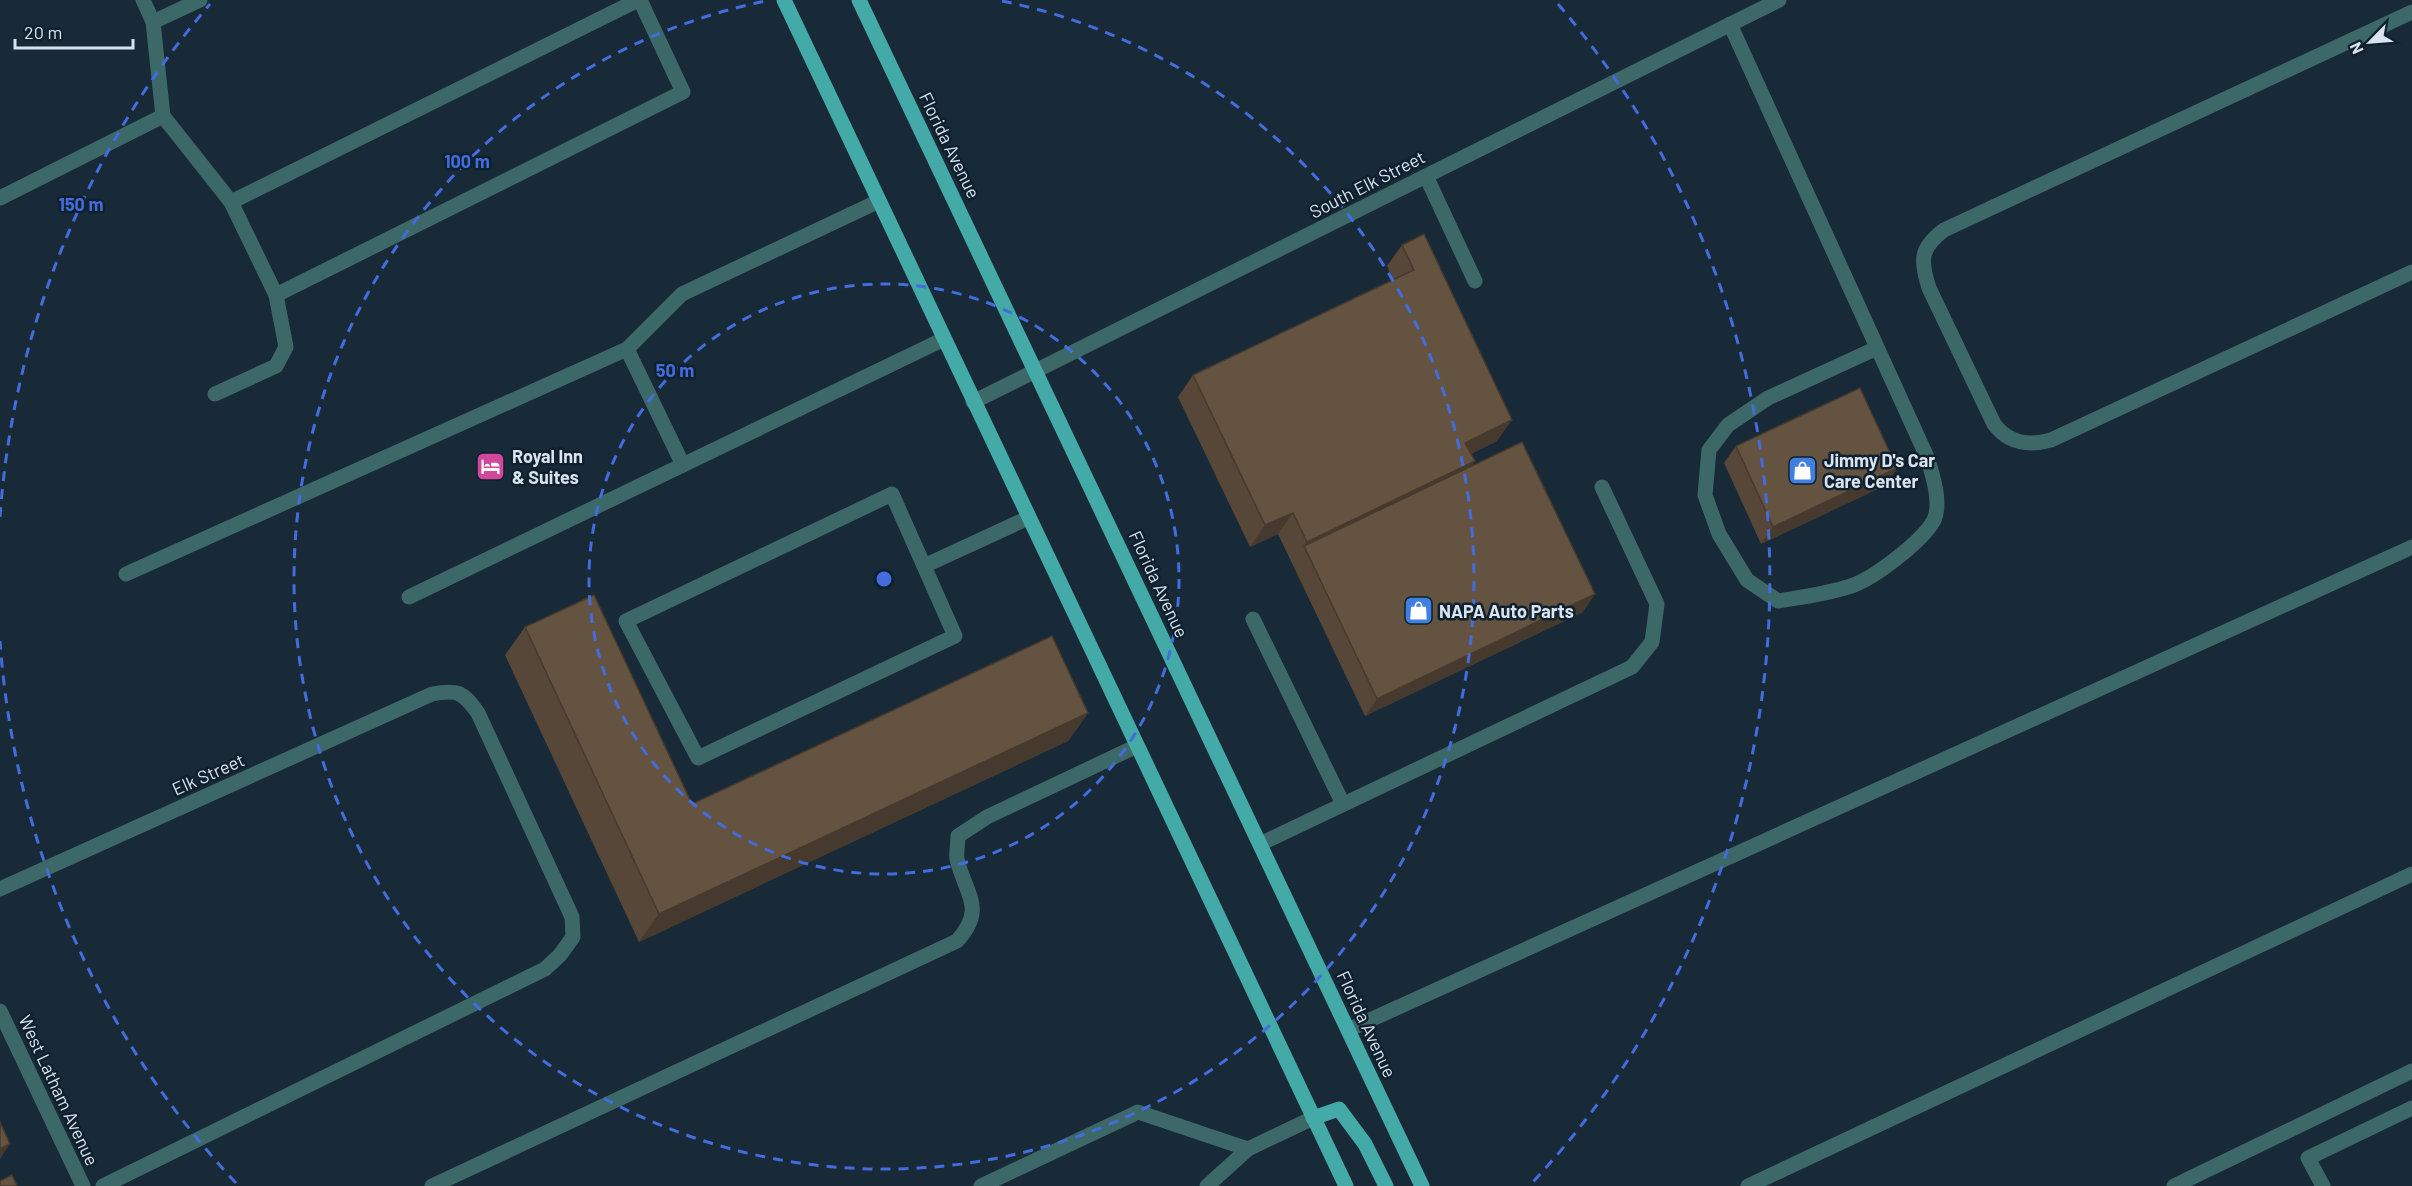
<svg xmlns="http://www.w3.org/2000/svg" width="2412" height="1186" viewBox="0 0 2412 1186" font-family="Barlow,sans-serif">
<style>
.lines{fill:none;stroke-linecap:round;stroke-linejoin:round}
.minor{stroke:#3c6968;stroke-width:15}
.major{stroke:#43aaa8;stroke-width:15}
.wall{fill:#564738}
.shaded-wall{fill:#463a2e}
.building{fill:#645341;stroke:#463a2e;stroke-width:1.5}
.ring{fill:none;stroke:#436cdc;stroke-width:3;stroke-dasharray:10 8}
.labels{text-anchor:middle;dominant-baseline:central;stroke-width:5;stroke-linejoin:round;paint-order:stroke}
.street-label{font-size:18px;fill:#dae4ee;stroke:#0f202e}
.poi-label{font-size:18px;font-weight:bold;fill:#dae4ee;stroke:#0f202e;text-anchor:start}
.centre{fill:#436cdc;stroke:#0f202e;stroke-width:3}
.ring-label{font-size:18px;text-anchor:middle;font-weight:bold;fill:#436cdc;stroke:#0f202e;stroke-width:5;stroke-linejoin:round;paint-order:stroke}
</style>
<rect width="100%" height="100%" fill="#182938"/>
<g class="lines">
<g class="minor">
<path d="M143,0L153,22L163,116L231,202L276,295L683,92L640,0"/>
<path d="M2412,12L1944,230C1920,248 1920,260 1929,288L1994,424C2009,444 2029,446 2051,440L2412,272"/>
<path d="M153,22L200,0"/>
<path d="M1730,24L1927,457C1932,473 1942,503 1934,520C1923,541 1873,579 1851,586C1827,594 1802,597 1778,601L1747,580L1719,534L1705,495L1709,450L1728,425L1768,398L1877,348"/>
<path d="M1426,176L1475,281"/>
<path d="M0,198L163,116"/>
<path d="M231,202L638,0"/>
<path d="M627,349L682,294L879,201"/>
<path d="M215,394L276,366L286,347L276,295"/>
<path d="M973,402L1779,0"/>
<path d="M924,566L955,636L698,758L626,621L892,494L924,566L1028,518"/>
<path d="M126,574L627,349L683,465"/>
<path d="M409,597L944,339"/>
<path d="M1253,619L1343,804"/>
<path d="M1260,844L1632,667L1652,642L1657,604L1602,487"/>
<path d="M0,889L432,694C458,689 463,692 478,713L572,917L573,937L560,955L545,969L103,1186"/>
<path d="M0,1011L83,1186"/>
<path d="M1348,1030L2412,547"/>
<path d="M432,1186L957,941C987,908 965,894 957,859C956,852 958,843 958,836L987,817L1137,746"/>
<path d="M981,1186L1138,1112L1248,1149"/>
<path d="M1207,1186L1248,1149L1313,1118"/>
<path d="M1748,1186L2412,874"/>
<path d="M2174,1186L2412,1071"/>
<path d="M2323,1186L2308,1158L2412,1108"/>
</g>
<g class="major">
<path d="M784,0L1346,1186"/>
<path d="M859,0L1422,1186"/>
<path d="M1313,1118L1339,1109L1365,1144L1386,1186"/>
</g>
</g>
<g class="wall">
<path d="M1402,245L1497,441L1471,454L1475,461L1471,466L1583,612L1365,716L1278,534L1250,547L1178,397L1193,375L1393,280L1387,266Z"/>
<path d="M1736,446L1897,468L1886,485L1761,544L1724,463Z"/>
<path d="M525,627L692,804L1088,713L1068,741L639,942L505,655Z"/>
</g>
<g class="shaded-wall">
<path d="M1512,420L1497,441L1450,464L1465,443Z"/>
<path d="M1475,461L1460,483L1304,546L1307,542Z"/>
<path d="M1897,468L1886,485L1761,544L1773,527Z"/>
<path d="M1293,513L1278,534L1250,547L1265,525Z"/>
<path d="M1595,594L1583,612L1365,716L1377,699Z"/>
<path d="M1088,713L1068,741L639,942L659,914Z"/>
<path d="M10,1144L0,1159V1149Z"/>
</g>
<g class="building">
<path d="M1424,234L1512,420L1465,443L1475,461L1307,542L1293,513L1265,525L1193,375L1414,270L1402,245Z"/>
<path d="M1860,388L1897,468L1773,527L1736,446Z"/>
<path d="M1522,442L1595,594L1377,699L1304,546Z"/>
<path d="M594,595L692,804L1052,636L1088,713L659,914L525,627Z"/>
<path d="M0,1122L10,1144L0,1149Z"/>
<path d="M12,1175L17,1186H0V1181Z"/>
</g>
<g class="ring">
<circle cx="884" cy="579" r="295"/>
<path d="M1002 1A590 590 0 1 1 766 1"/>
<path d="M236 1183A886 886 0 0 1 0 641M0 517A886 886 0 0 1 210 4M1558 4A886 886 0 0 1 1532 1183"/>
</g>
<defs>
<symbol id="hotel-square" viewBox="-11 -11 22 22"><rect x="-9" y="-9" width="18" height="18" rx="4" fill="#d1479c" stroke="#0f202e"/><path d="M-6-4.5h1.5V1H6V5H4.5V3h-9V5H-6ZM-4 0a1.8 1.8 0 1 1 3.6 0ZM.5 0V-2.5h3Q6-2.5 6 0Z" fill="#fff"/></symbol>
<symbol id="shop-square" viewBox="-11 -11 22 22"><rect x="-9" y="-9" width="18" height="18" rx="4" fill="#3f7fe0" stroke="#0f202e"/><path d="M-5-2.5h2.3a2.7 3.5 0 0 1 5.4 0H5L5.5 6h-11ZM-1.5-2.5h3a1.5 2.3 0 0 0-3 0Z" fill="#fff"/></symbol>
</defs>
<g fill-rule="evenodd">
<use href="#hotel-square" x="474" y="450" width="33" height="33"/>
<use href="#shop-square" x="1786" y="454" width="33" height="33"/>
<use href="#shop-square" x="1402" y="594" width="33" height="33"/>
</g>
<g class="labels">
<g class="street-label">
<text transform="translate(950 145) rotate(64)">Florida Avenue</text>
<text transform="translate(1367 184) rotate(-27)">South Elk Street</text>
<text transform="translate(1159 584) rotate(65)">Florida Avenue</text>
<text transform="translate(208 774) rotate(-24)">Elk Street</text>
<text transform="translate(1367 1024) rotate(65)">Florida Avenue</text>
<text transform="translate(59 1090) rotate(65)">West Latham Avenue</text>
</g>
<g class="poi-label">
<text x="512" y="456">Royal Inn<tspan x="512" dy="21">&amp; Suites</tspan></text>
<text x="1824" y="460">Jimmy D's Car<tspan x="1824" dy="21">Care Center</tspan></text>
<text x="1439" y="611">NAPA Auto Parts</text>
</g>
</g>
<circle cx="884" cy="579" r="9" class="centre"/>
<g class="ring-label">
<text x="467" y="168">100 m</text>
<text x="81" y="211">150 m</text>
<text x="675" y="377">50 m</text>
</g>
<g transform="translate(2370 42) rotate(245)" stroke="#0f202e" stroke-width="4.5" paint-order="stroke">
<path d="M0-4.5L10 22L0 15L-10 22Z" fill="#dae4ee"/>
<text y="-9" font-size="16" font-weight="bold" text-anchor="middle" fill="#dae4ee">N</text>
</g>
<path d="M15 39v9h118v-9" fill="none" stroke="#dae4ee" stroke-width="3"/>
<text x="24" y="39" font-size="18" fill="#dae4ee" stroke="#0f202e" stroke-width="4.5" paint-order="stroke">20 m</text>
</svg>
